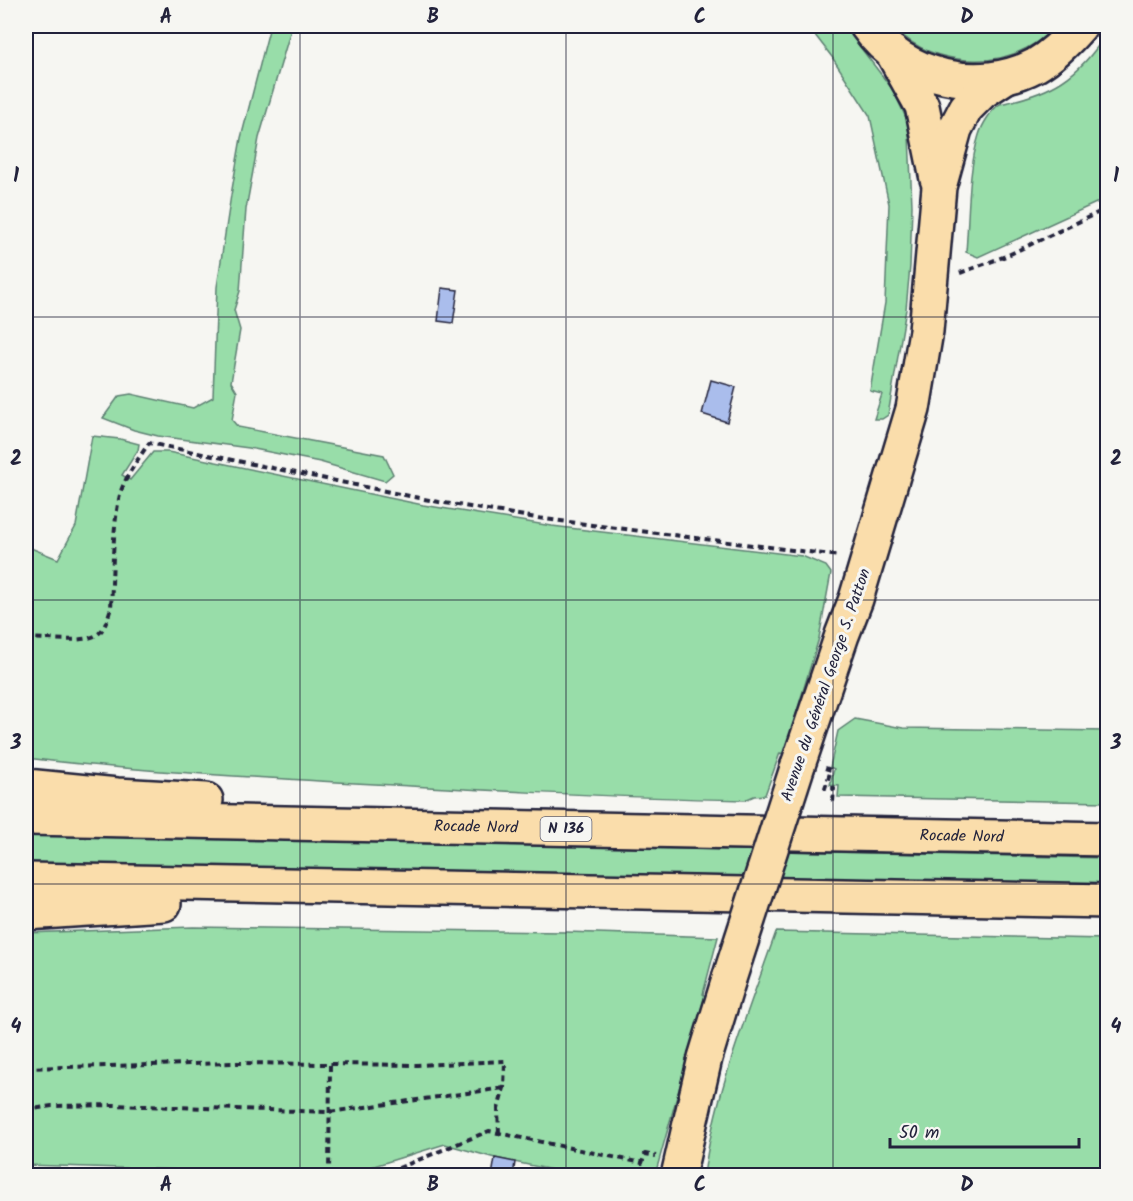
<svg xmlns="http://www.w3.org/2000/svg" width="1133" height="1201" viewBox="0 0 1133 1201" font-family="Kalam,sans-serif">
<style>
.green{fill:#98dda9;stroke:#5d8072;stroke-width:1.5}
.building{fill:#aabdec;stroke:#22223b;stroke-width:1.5}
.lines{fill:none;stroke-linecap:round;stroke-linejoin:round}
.major-casing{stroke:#22223b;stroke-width:38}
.highway-casing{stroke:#22223b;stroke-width:38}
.path{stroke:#22223b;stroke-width:4;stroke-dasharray:6 4.5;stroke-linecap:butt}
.major{stroke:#faddab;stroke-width:33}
.highway{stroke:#faddab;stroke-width:33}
.major-bridge-casing{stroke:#22223b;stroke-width:38;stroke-linecap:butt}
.major-bridge{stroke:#faddab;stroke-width:33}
.grid{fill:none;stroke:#22223b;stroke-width:1.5;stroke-opacity:0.55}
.labels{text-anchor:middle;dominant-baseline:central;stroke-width:6;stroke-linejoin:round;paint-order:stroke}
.shield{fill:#f6f6f2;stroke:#626272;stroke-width:1.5}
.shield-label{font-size:15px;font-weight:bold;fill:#22223b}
.street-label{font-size:16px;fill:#22223b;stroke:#f6f6f2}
.neatline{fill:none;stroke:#22223b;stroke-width:2}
.grid-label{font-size:20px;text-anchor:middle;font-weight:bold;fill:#22223b}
</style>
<rect width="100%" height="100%" fill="#f6f6f2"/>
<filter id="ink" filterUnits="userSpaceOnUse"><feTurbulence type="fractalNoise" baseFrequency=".0167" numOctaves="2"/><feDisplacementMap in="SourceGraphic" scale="12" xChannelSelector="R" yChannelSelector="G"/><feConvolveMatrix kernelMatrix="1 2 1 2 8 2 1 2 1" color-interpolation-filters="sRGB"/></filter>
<g filter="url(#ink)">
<g class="green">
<path d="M270,26H292L259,138L246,209L240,291L234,310L240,330L231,382L237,392L232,420L238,427L384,455L393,474L385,481L320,462L249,448L158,436L134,430L103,418L119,396L131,394L193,408L213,397L217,287L231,195L241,138Z"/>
<path d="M808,26H844L893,90L907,120L909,135L912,206L910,266L906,309L888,415L882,419H874L882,394L870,391L885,303L889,204L870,116L832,57Z"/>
<path d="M893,26H1057C1048,34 1038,42 1027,48C985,70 925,62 893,26Z"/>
<path d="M1107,33V198L978,257L966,252C969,215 968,170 979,135C982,125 991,110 1000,104C1052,93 1078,78 1107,33Z"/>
<path d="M92,436L120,439L139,444L138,450L122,475L130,480L153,452H168L423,505L552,526L802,556L826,566L831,573L819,638L784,754L780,753L765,795L754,796L745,800C603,797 461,789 319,781C221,775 123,770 26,758V546L58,559L76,526Z"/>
<path d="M855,719L903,728L1107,731V802L838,797L839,786L830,785L834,769L830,767L838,731Z"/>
<path d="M26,835L1107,858L1108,884L26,863Z"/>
<path d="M193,927L566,932L718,937L703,994L705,996L655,1175H577L495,1158L445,1144L345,1175L26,1165V933Z"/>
<path d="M776,932L1107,939V1175H704C715,1092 748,1012 776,932Z"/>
</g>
<g class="building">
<path d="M442,288L458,290L453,323L438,321Z"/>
<path d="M711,380L736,387L727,422L702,414Z"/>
<path d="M495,1158L515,1162L513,1176H492Z"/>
</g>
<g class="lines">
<defs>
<g id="major">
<path d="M867,26C903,78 980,95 1036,65C1053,55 1067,41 1080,26"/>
<path d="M892,52L922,106L937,179"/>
<path d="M798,765L842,635L856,599L913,409L926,331L939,187L955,129L966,108L982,92L1005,77"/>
<path d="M678,1176L705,1058L729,979"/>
</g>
<g id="highway">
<path d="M26,786L117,795L206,800"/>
<path id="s1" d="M26,818L1108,839"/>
<path d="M26,880L1108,901"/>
<path d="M26,913L164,904"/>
</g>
</defs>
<use href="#major" class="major-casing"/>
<use href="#highway" class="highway-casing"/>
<g class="path">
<path d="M960,273L1006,256L1108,208"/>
<path d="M26,638C42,638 86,644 98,634C106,628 108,616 111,608C113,574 112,523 121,491C127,474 139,458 149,443L439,502L537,518L840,556"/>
<path d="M825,768L831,770L825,788H834L833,802"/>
<path d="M26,1068L236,1063L417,1065L505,1061L504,1088L498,1109L499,1133"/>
<path d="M26,1110L52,1106L114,1105L329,1112L504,1088"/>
<path d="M329,1176L330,1065"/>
<path d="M379,1176L489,1131L642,1163L645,1154L656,1156"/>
</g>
<use href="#major" class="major"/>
<use href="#highway" class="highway"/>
<defs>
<path id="major-bridge" d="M729,979L798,765"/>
</defs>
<use href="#major-bridge" class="major-bridge-casing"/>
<use href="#major-bridge" class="major-bridge"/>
</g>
</g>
<path class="grid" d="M300,26V1176M566,26V1176M833,26V1176M26,317H1108M26,600H1108M26,884H1108"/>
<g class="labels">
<rect class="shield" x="540.5" y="817" width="51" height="24" rx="4.5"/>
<g class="shield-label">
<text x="566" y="829">N 136</text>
</g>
<g class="street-label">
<text transform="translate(826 685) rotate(-71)">Avenue du Général George S. Patton</text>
<text stroke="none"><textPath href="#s1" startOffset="450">Rocade Nord</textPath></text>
<text stroke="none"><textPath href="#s1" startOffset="936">Rocade Nord</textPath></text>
</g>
</g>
<rect width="1133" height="1201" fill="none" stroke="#f6f6f2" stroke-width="66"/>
<path d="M890 1138v9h189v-9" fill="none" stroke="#22223b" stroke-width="3"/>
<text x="899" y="1138" font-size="18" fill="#22223b" stroke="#f6f6f2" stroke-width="4.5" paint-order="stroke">50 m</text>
<rect x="33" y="33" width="1067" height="1135" class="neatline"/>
<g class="grid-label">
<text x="166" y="23">A</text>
<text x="433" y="23">B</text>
<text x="700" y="23">C</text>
<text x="967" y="23">D</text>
<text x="16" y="182">1</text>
<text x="1116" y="182">1</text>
<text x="16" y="465">2</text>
<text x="1116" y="465">2</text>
<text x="16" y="749">3</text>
<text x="1116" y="749">3</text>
<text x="16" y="1033">4</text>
<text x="1116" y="1033">4</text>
<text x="166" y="1191">A</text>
<text x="433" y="1191">B</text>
<text x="700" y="1191">C</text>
<text x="967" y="1191">D</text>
</g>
</svg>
